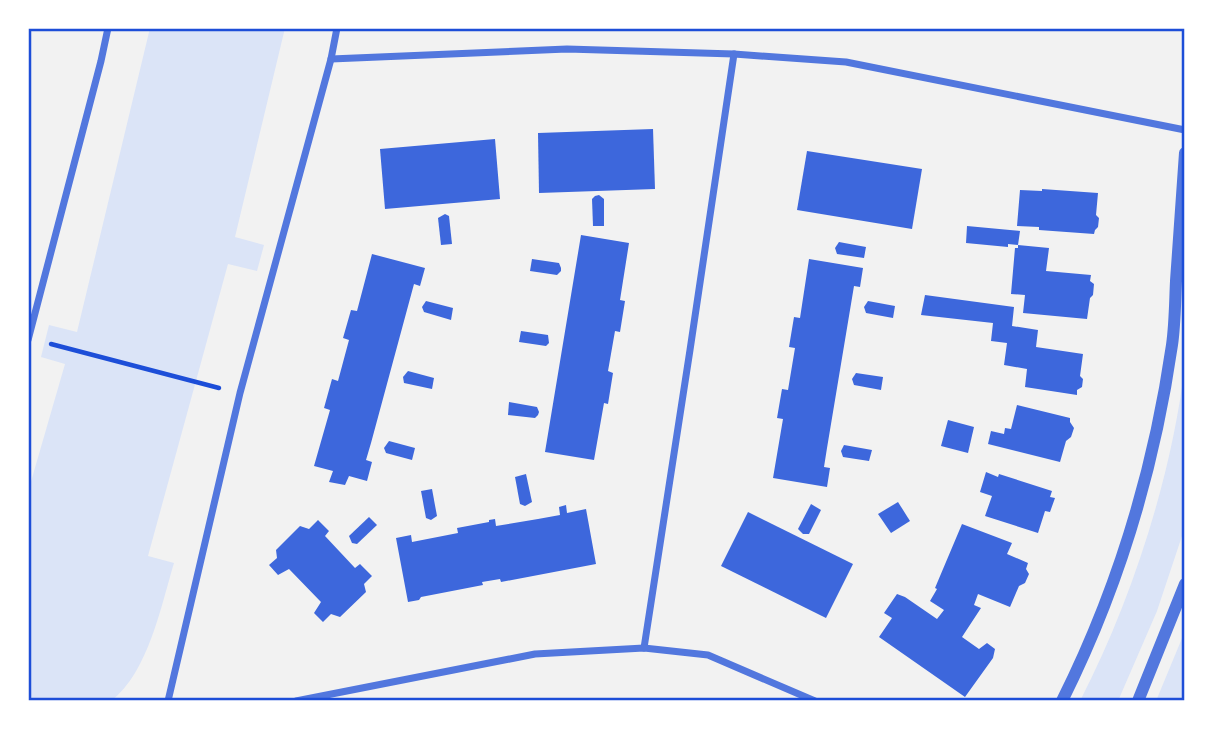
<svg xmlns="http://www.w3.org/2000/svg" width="1213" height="729" viewBox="0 0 1213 729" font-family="'Playfair Display',serif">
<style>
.green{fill:#dbe4f7}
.building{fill:#3d67dc}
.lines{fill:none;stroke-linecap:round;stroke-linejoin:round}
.path{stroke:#1d4ed8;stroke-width:4.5}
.minor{stroke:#5277de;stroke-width:7}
.tertiary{stroke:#5277de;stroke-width:12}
.neatline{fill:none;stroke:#1d4ed8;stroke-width:2.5}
</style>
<rect width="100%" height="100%" fill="#f2f2f2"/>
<g class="green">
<path d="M150,28H285L235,237L264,245L257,271L228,264L148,556L174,563C161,606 148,673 111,701H28V492L65,364L41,357L49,325L77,332Z"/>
<path d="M1185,364V527L1157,611L1118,701H1080C1132,600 1172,476 1185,364Z"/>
<path d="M1185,631V701H1156Z"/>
</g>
<g class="building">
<path d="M653,129L655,189L539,193L538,133Z"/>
<path d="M495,139L500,199L385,209L380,149Z"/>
<path d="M807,151L922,169L912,229L797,210Z"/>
<path d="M1042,189L1098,193L1096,215L1099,218L1098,227L1095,230L1094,234L1039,230V227L1017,226L1020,190L1042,191Z"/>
<path d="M599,195L604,199V226H593L592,199L595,196Z"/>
<path d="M445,214L449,216L452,244L441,245L438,218Z"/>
<path d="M967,226L1020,231L1018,245L1008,244V247L966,243Z"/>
<path d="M581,235L629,243L620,300L625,301L620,332L615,331L608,371L613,373L608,404L604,403L594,460L545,452Z"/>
<path d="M839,242L866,247L864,258L837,254L835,248Z"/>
<path d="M1018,245L1049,248L1046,271L1091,275L1090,281L1094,284L1093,295L1090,298L1087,319L1023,313L1025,295L1011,294L1015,248H1018Z"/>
<path d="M372,254L425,268L420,286L414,284L371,443L366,460L372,462L367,481L349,476L345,485L329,482L333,471L314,466L330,410L324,408L332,379L338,381L349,340L343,338L351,310L357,311Z"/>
<path d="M532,259L559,263L561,268V271L557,275L530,271Z"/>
<path d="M809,259L863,268L860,287L854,286L827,448L824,467L830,468L827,487L773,478L783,419L777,418L782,389L788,390L795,348L789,347L794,317L800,318Z"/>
<path d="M925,295L1014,307L1012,326L1038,330L1036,347L1083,354L1080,376L1083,379L1082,387L1077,390V395L1025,387L1027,369L1004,365L1007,343L991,341L993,323L921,315Z"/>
<path d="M426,301L453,308L451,320L424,312L422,307Z"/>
<path d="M868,301L895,306L893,318L866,313L864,307Z"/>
<path d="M521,331L548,335L549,343L546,346L519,342Z"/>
<path d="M408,371L434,378L432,389L404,383L403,377Z"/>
<path d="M856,373L883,377L881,390L854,385L852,379Z"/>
<path d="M509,402L537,407L539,412L538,415L535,418L508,415Z"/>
<path d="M1017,405L1070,418V422L1074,428L1071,437L1066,441L1060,462L988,444L991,431L1004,434L1005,428L1011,429Z"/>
<path d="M948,420L974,427L968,453L941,446Z"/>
<path d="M389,441L415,448L412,460L386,453L384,448Z"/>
<path d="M844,445L872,450L869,461L843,457L841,451Z"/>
<path d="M986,472L998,477L999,474L1052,491L1050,497L1055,498L1050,512L1045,511L1038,533L985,516L992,496L980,492Z"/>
<path d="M526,474L532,502L525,506L520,504L515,477Z"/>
<path d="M432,489L437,516L431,520L426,518L421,491Z"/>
<path d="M898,502L910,521L891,533L878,514Z"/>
<path d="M811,504L821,510L809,534H803L798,529Z"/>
<path d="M566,505L567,513L586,509L596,564L501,582L500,579L482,582L483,585L421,597L419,600L408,602L396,538L411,535L412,542L458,533L457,528L489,522V520L495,519L496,526L538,519L560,515L559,507Z"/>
<path d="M748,512L853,564L826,618L721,566Z"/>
<path d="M369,517L377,525L357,544L352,543L349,536Z"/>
<path d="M318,520L329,531L325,536L355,568L360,564L372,576L364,584L366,592L340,617L331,614L323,622L314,613L321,602L289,569L278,575L269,565L277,558L276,550L300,526L309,529Z"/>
<path d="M962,524L1012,543L1007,554L1028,563L1026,569L1029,574L1025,583L1019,586L1010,607L978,594L974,605L981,608L962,637L979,649L987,643L995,649L993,658L965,697L879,637L892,618L884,613L897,594L905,597L937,619L944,610L930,601L937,589L935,588Z"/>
</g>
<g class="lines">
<path class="path" d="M51,344L219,388"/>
<g class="minor">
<path d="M331,59L567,49L734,54L846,62L1185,130"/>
<path d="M28,340L101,61L108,28"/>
<path d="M644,648L690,350L734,54"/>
<path d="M168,701L240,393L331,59L337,28"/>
<path d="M296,701L535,654L644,648L708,655L815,701"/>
</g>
<g class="tertiary">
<path d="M1062,701C1118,589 1154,469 1172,345C1175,324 1175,302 1176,281C1179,238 1182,196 1185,153"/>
<path d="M1138,701L1185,584"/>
</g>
</g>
<rect width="1213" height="729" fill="none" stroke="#ffffff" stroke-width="60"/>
<rect x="30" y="30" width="1153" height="669" class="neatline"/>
</svg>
